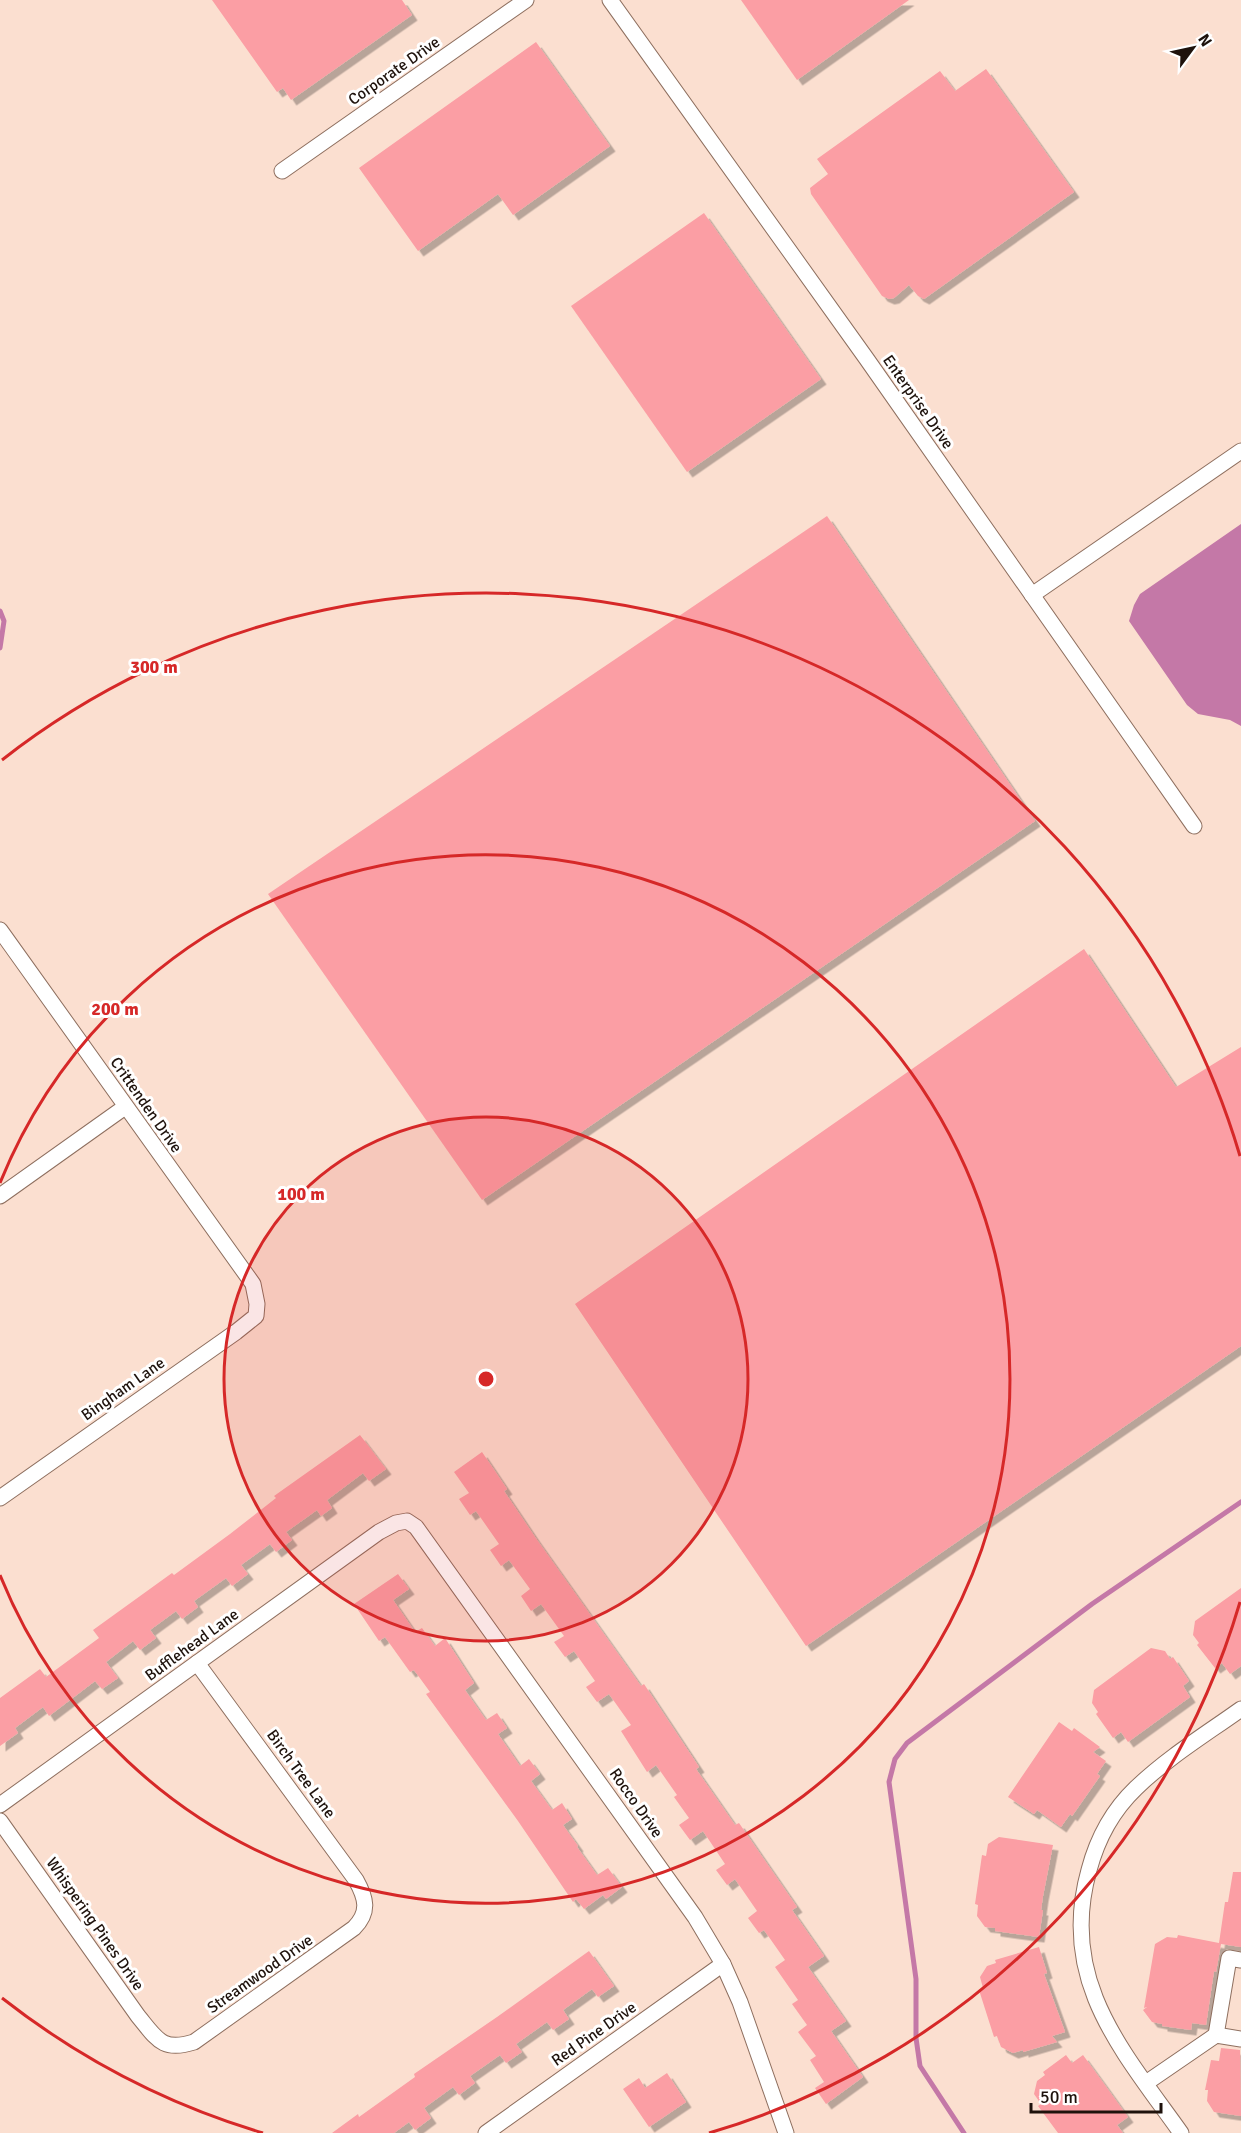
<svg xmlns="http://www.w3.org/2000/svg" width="1241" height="2133" viewBox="0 0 1241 2133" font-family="Signika,sans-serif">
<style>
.water{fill:#c478a7}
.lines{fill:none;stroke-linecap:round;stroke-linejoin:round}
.stream{stroke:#c478a7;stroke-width:5}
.building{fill:#fb9ea4;filter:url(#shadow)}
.street-casing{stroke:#8e6f5f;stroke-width:17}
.street{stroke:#fff;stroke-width:15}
.ring{fill:none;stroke:#d62828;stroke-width:3}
.labels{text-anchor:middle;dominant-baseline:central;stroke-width:6;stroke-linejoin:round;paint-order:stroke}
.street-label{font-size:16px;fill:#1e120c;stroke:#fff}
.centre{fill:#d62828;stroke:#fff;stroke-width:3}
.ring-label{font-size:18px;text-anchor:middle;font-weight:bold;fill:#d62828;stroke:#fff;stroke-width:6;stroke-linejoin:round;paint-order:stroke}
</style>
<defs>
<filter id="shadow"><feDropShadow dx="5.5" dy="5.5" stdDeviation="0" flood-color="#0004"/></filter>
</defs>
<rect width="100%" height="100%" fill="#fbdfd0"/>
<path class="water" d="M1241,524V726L1230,720L1198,714L1187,705L1129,621L1134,605L1140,594Z"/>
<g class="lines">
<g class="stream">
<path d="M0,611L4,621L0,648"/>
<path d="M964,2133L920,2066L916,2038V1979L889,1782L895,1759L907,1743L1092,1604L1241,1502"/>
</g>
</g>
<g class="building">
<path d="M212,0H402L412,15L291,100L283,88L277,92Z"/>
<path d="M741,0H909L797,80Z"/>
<path d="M536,42L610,146L513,215L498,194L418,251L359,168Z"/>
<path d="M986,69L1074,192L924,299L918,296L909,285L894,298L889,299L882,296L811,194L810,188L828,174L817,159L940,71L955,91Z"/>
<path d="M704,213L821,379L687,472L571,306Z"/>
<path d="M827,516L1035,821L482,1200L268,894Z"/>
<path d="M1084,949L1176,1087L1241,1047V1346L806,1646L575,1304Z"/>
<path d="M360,1435L386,1469L369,1481L363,1473L327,1500L332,1508L321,1516L317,1510L286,1532L292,1540L276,1552L270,1544L241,1565L248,1574L232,1586L226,1578L194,1601L198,1607L182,1619L176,1611L150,1630L156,1638L140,1650L133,1641L106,1662L118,1678L102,1689L95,1681L49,1716L43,1707L15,1728L18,1733L0,1746V1698L40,1669L46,1677L99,1638L93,1630L172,1573L174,1575L230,1534L276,1498L274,1496Z"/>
<path d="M482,1452L507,1489L504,1491L535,1537L641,1686L644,1684L699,1767L696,1769L735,1825L739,1823L797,1907L792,1910L824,1956L808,1967L846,2021L831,2031L863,2077L826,2104L815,2088L824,2082L810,2060L816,2056L798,2032L807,2025L792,2004L798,2000L775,1967L785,1960L764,1930L759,1933L748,1918L757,1911L735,1879L727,1885L716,1870L725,1864L703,1831L690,1840L679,1825L689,1818L674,1797L677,1795L656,1765L647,1772L621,1731L631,1725L609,1694L597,1702L586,1687L595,1681L574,1651L565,1657L554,1642L564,1636L541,1604L531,1611L521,1596L530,1589L509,1560L501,1566L490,1550L499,1544L476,1511L470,1515L459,1499L469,1493L454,1472Z"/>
<path d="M398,1574L409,1589L393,1600L415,1632L422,1628L435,1646L445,1638L474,1683L465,1690L486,1720L497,1713L507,1728L498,1734L520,1766L529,1759L540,1774L531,1781L552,1810L562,1803L572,1819L563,1825L578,1846L577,1847L597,1875L608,1868L622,1887L606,1899L603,1895L584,1909L576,1899L573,1902L518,1821L426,1694L430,1692L414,1670L410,1672L385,1637L379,1641L354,1604Z"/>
<path d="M1241,1588V1666L1230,1674L1222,1663L1215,1668L1197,1645L1199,1643L1193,1635L1195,1621Z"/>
<path d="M1151,1648L1165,1651L1170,1659L1173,1657L1189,1681L1183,1686L1190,1697L1128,1742L1121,1732L1113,1738L1096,1714L1098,1712L1092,1703L1094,1690Z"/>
<path d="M1059,1722L1072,1731L1074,1728L1100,1747L1093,1752L1106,1761L1097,1774L1100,1776L1072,1816L1070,1814L1061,1827L1037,1810L1034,1814L1008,1797Z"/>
<path d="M999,1837L1053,1845L1043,1896L1041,1910H1043L1039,1937L995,1931V1928L985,1927L977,1916L978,1905L975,1904L982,1855L986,1856L988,1844Z"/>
<path d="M1233,1872H1241V1947L1221,1944L1216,1972L1214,1971L1206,2025L1192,2023L1191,2030L1162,2026V2024L1152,2022L1143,2010L1147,2007L1144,2008L1155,1944L1167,1937L1177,1938L1178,1935L1219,1943L1225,1902H1228Z"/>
<path d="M1039,1947L1047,1973L1044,1974L1065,2032L1052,2036L1057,2042L1023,2052V2050L1013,2053L1001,2047L997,2036L994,2037L979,1990L983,1988L980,1977L987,1966L996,1963L995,1960Z"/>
<path d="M589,1951L614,1986L598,1997L592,1989L563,2010L569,2019L553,2030L547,2022L516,2044L522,2052L506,2063L500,2055L470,2076L475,2083L459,2095L453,2087L424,2108L431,2118L415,2130L409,2122L394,2133H332L358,2114L359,2117L415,2077L414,2074L497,2017Z"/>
<path d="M1221,2048L1240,2050L1241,2116L1214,2112L1207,2101L1208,2090H1205L1211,2060L1219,2061Z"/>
<path d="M1066,2055L1072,2063L1083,2055L1102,2081L1128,2117L1117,2125L1123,2133H1058L1038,2106L1041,2104L1034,2094L1037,2081L1045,2075L1043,2072Z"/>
<path d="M667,2073L686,2102L649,2127L623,2089L639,2078L645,2088Z"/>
</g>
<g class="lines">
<defs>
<g id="street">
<path d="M610,0L866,358L1194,826"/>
<path d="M282,171L526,0"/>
<path d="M1032,595L1241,451"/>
<path d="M0,930L253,1284L257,1304L256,1316L236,1332L0,1498"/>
<path d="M0,1196L125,1107"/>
<path d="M0,1805L379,1532L396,1523L407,1521L416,1527L695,1917L723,1964L740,2002L786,2133"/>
<path d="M0,1821L138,2016C157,2039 162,2052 194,2042L354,1928C370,1912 366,1898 356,1880L197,1663"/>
<path d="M1216,2035L1229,1958L1241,1960"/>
<path d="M1146,2083L1216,2035L1241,2039"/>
<path d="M486,2133L723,1964"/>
<path d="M1181,2133C1122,2050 1058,1980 1089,1870C1097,1840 1113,1810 1136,1788C1167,1758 1206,1734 1241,1709"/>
</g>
</defs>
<use href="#street" class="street-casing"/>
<use href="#street" class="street"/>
</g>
<circle cx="486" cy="1379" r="262" fill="#d62828" fill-opacity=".12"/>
<g class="ring">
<circle cx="486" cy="1379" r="262"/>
<path d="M0 1183A524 524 0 1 1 0 1575"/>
<path d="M1240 1602A786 786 0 0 1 709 2133M263 2133A786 786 0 0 1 2 1998M2 760A786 786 0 0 1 1240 1156"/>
</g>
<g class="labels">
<g class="street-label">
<text transform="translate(394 71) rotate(-35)">Corporate Drive</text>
<text transform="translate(918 402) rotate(55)">Enterprise Drive</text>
<text transform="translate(146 1105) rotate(55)">Crittenden Drive</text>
<text transform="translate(123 1389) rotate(-35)">Bingham Lane</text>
<text transform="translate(192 1645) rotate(-36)">Bufflehead Lane</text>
<text transform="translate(301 1774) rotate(54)">Birch Tree Lane</text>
<text transform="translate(636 1803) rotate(55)">Rocco Drive</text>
<text transform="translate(95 1924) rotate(55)">Whispering Pines Drive</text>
<text transform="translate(260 1974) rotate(-35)">Streamwood Drive</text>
<text transform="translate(594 2034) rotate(-35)">Red Pine Drive</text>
</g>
</g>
<circle cx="486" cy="1379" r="9" class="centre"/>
<g class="ring-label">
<text x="154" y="673">300 m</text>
<text x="115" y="1015">200 m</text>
<text x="301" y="1200">100 m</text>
</g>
<g transform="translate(1193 48) rotate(57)" stroke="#ffffff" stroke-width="4.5" paint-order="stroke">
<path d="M0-4.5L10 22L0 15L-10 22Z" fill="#1e120c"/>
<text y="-9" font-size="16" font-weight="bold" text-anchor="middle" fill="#1e120c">N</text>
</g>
<path d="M1031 2103v9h130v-9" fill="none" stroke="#1e120c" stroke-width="3"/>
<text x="1040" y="2103" font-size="18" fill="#1e120c" stroke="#ffffff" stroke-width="4.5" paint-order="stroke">50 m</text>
</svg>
